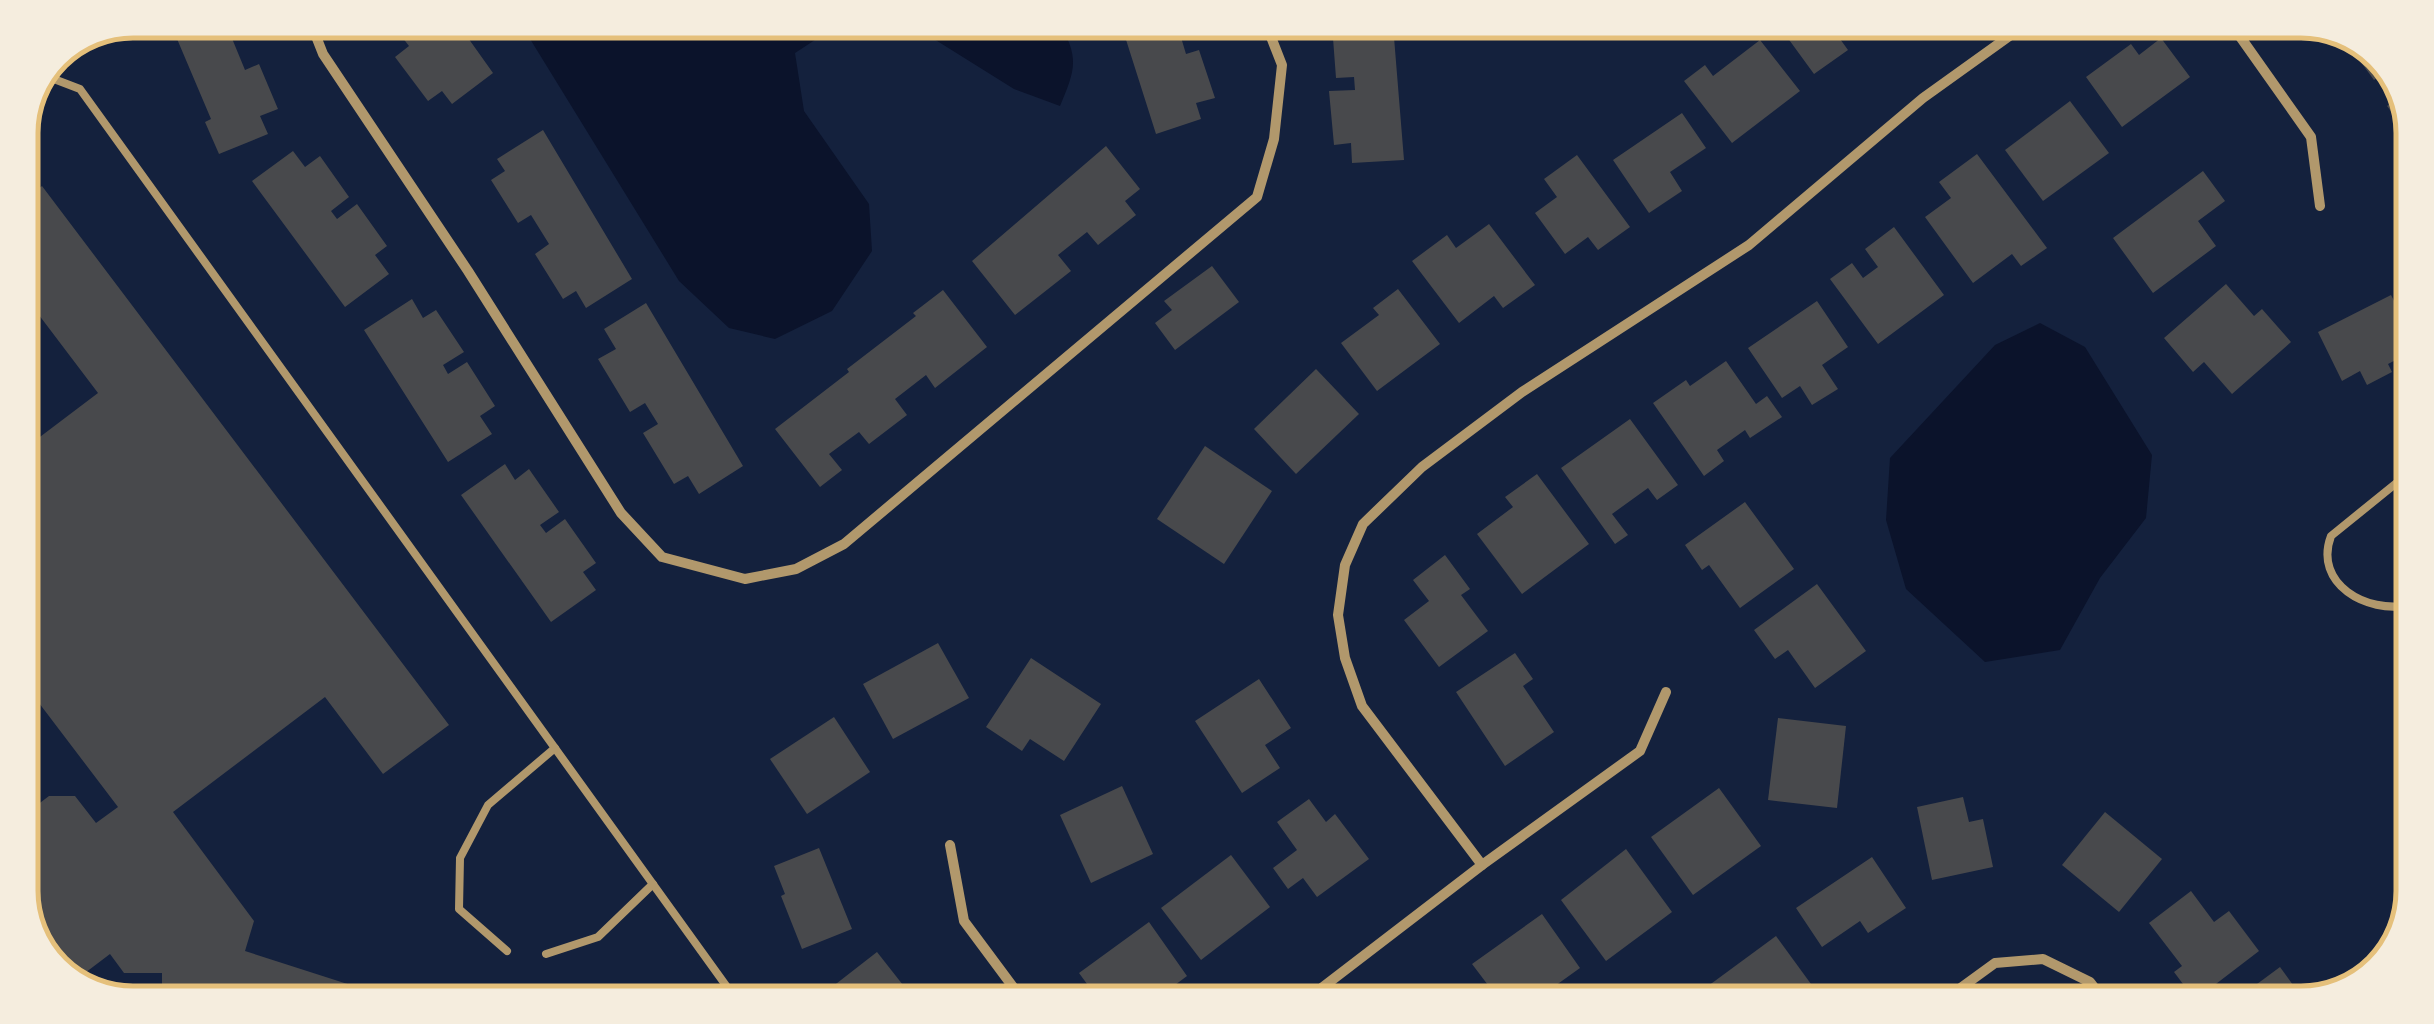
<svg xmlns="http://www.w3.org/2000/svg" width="2434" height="1024" viewBox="0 0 2434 1024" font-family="Jost,sans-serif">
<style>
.water{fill:#0b132b}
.building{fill:#48494c}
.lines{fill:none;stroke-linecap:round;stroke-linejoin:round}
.service{stroke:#b1986c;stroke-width:8}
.minor{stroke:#b1986c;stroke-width:10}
.rim{fill:none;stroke:#e5c07b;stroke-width:5}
</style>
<rect width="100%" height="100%" fill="#14213d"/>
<g class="water">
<path d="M519,21L841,23L795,53L804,111L869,204L872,251L832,311L775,339L729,328L679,281Z"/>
<path d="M882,23H1059C1080,58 1075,70 1060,106L1014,89L926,34Z"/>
<path d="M2040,323L2085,347L2152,455L2146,518L2100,578L2060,650L1985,662L1906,589L1886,520L1890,458L1995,345Z"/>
</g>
<g class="building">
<path d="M169,20H245L249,29L231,36L245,70L259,64L278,109L260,116L268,134L219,154L205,122L211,119Z"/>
<path d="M374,21H456L493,73L452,104L442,91L428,101L395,57L409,46L392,24L382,32Z"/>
<path d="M1121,24H1177L1186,54L1199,50L1215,98L1196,103L1201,119L1156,134Z"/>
<path d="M1332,25H1393L1404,160L1352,163L1351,143L1334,145L1329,91L1355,90L1354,77L1336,78Z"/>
<path d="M1779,26H1843L1835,32L1848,50L1814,74Z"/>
<path d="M2336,28H2344L2392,67L2374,80Z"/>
<path d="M2161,38L2190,77L2122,127L2086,77L2131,44L2139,55Z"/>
<path d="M1760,40L1800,91L1732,143L1684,81L1705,65L1713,76Z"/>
<path d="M2402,94L2414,124V142L2387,106Z"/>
<path d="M2070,101L2109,153L2043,201L2005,150Z"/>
<path d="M1682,113L1706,148L1670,172L1682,191L1649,213L1613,160Z"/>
<path d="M543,130L632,279L586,308L576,291L563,299L535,254L549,244L531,215L518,223L491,180L505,171L497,159Z"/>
<path d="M1106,146L1140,189L1125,201L1136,215L1098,245L1087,232L1058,255L1071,271L1015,315L972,261Z"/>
<path d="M293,151L305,167L320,156L349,197L331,211L337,219L357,204L387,246L375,255L389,274L345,307L252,181Z"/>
<path d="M1977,154L2047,248L2021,266L2012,254L1973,283L1925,217L1951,198L1939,182Z"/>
<path d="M1577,155L1630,227L1598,250L1588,237L1565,254L1535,213L1557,197L1544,179Z"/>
<path d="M2203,171L2225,201L2198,221L2216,246L2153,293L2113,238Z"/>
<path d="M42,186L449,725L383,774L325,697L173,812L254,921L245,951L388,997L162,996V973H124L110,954L73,982L43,960L20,900V818L49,796H75L96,823L118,807L20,678V452L98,393L20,290V203Z"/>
<path d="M1489,224L1535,285L1503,308L1494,296L1459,323L1412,261L1447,235L1456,248Z"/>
<path d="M1894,227L1944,295L1878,344L1830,279L1852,263L1863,278L1878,267L1865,249Z"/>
<path d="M1212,266L1239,302L1175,350L1155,323L1172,310L1164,301Z"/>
<path d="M2226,284L2254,316L2262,309L2291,342L2232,394L2204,362L2193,372L2164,338Z"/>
<path d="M1398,289L1440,344L1377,391L1341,343L1379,315L1373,308Z"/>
<path d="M943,290L987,347L935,388L926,375L895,399L907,415L869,444L859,432L829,454L842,470L820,487L775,429L849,372L847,369L916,316L913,313Z"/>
<path d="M2391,295L2412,335L2411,352L2388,364L2392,372L2367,385L2360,371L2342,381L2318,332Z"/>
<path d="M412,299L423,318L436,310L464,352L443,365L448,374L467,362L495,406L480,416L492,434L448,462L364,330Z"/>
<path d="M1817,301L1848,347L1822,365L1838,389L1812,405L1800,386L1782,398L1748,348Z"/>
<path d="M646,303L743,466L699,494L688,476L674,484L643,433L658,424L645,403L630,412L598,359L616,349L604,329Z"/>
<path d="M1726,361L1756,404L1767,396L1782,417L1750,438L1745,430L1717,450L1724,461L1704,476L1653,403L1686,380L1690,386Z"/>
<path d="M1316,369L1359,414L1296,474L1254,429Z"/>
<path d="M1630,419L1678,485L1657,500L1648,488L1612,514L1628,535L1615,544L1561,468Z"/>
<path d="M1205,446L1272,491L1224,564L1157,519Z"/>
<path d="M505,464L515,480L529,469L559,512L540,525L546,533L565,519L596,563L583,572L596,590L551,622L461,495Z"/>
<path d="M1537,474L1589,544L1522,594L1477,534L1513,507L1505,497Z"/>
<path d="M1745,502L1794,569L1740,608L1709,565L1702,570L1685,545Z"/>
<path d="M1445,555L1470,589L1461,595L1488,631L1439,667L1404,620L1429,601L1413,580Z"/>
<path d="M1817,584L1866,651L1815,688L1788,650L1775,659L1754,630Z"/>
<path d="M938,643L969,698L893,739L863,684Z"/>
<path d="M1515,653L1533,679L1523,686L1554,732L1505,766L1456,692Z"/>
<path d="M1031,658L1101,704L1064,761L1030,739L1022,751L986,727Z"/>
<path d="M1259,679L1291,728L1265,745L1280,768L1242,793L1195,721Z"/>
<path d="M834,717L870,772L807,814L770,759Z"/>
<path d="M1778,718L1846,726L1837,808L1768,800Z"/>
<path d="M1122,786L1153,854L1091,883L1060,815Z"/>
<path d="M1719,788L1761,846L1693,895L1651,837Z"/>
<path d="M1963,797L1969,822L1983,819L1993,867L1932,880L1917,807Z"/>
<path d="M1309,799L1326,822L1335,814L1369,859L1317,897L1303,878L1288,889L1273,868L1297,850L1277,822Z"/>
<path d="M2105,812L2162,859L2119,912L2062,865Z"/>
<path d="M819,848L852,929L802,949L781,896L785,894L774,866Z"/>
<path d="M1626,849L1672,912L1606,961L1561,900Z"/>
<path d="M1231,855L1270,907L1201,960L1161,908Z"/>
<path d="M1872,857L1906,908L1868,933L1860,921L1822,947L1796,908Z"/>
<path d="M2191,891L2214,922L2229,911L2259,951L2195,1000L2174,972L2182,966L2149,923Z"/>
<path d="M1542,914L1580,968L1534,1001H1514L1503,987L1494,993L1472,964Z"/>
<path d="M1149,922L1187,976L1155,1000L1146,987L1129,1000L1098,999L1079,973Z"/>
<path d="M1776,936L1811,984L1786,1002H1720L1708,986Z"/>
<path d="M877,952L914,999L841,998L832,987Z"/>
<path d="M2280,967L2306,1003L2230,1004Z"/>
</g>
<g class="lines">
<g class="service">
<path d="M41,79L46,76L80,89L735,998"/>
<path d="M2409,605C2367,614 2313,584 2331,536L2410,472"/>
<path d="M507,951L459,909L460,858L488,805L555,748"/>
<path d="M546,954L598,937L653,884"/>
</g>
<g class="minor">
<path d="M310,21L323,54L468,271L621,513L662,557L745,579L796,569L844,544L1257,197L1274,139L1282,65L1266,24"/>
<path d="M2234,28L2311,137L2320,206"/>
<path d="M950,845L964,921L1022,999"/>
<path d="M1482,865L1362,706L1345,658L1338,615L1345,565L1363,524L1422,467L1522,392L1749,245L1923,98L2022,27"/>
<path d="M1306,1000L1482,865L1640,751L1666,692"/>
<path d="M1940,1003L1995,963L2043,959L2090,982L2106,1003"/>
</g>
</g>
<path d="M0 0H2434V1024H0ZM133 38H2301A95 95 0 0 1 2396 133V891A95 95 0 0 1 2301 986H133A95 95 0 0 1 38 891V133A95 95 0 0 1 133 38Z" fill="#f5edde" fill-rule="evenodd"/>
<path class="rim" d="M133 38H2301A95 95 0 0 1 2396 133V891A95 95 0 0 1 2301 986H133A95 95 0 0 1 38 891V133A95 95 0 0 1 133 38Z"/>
</svg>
